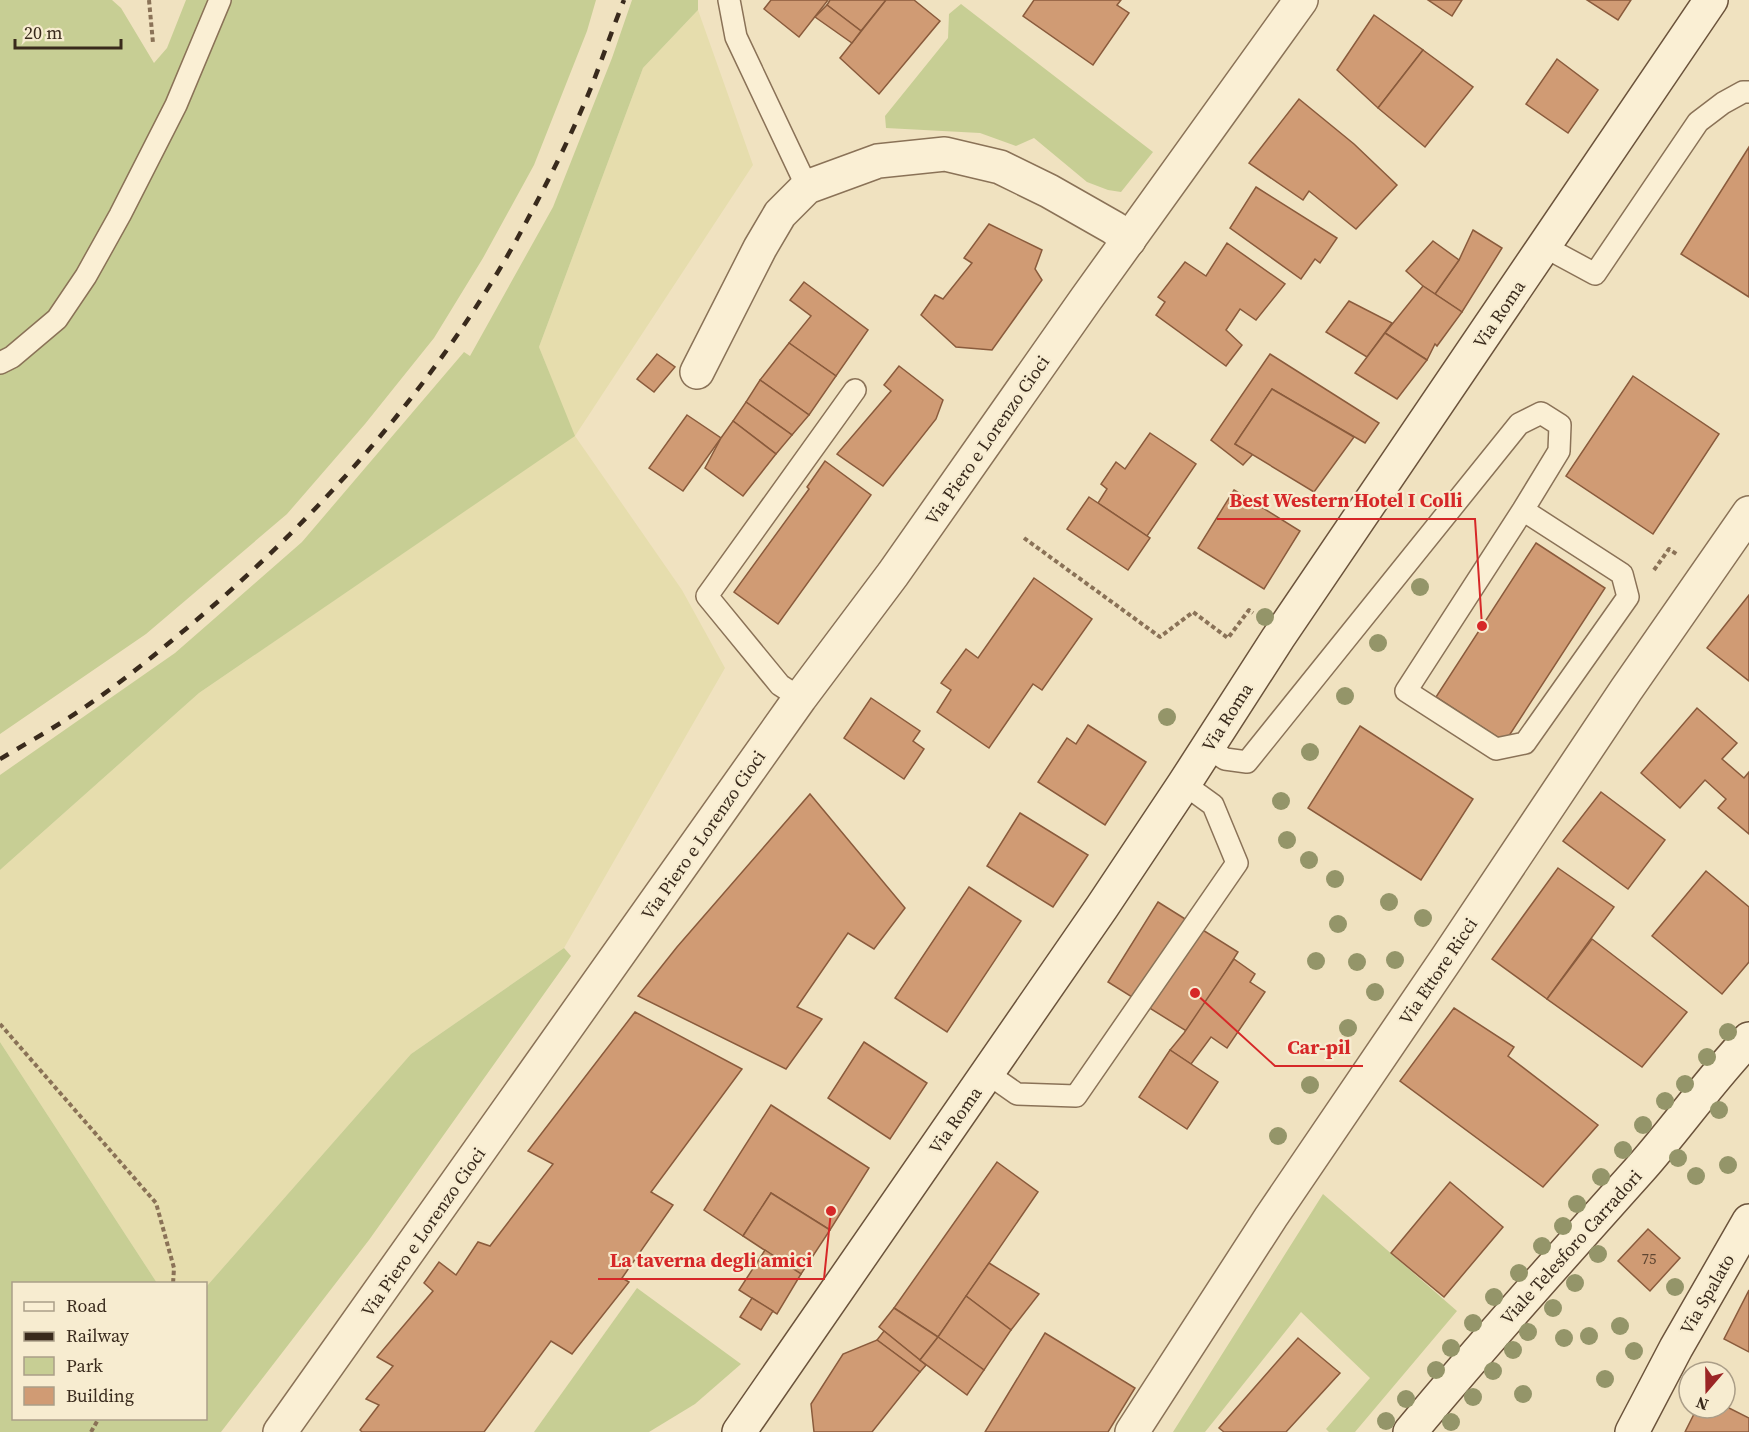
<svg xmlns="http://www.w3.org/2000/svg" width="1749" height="1432" viewBox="0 0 1749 1432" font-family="'Source Serif 4',serif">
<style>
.farmland{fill:#e6ddad}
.green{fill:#c7ce94}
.building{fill:#d09b74;stroke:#8a5b3c;stroke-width:1.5}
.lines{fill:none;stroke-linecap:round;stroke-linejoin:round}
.service-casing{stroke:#8a7257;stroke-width:24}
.minor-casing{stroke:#8a7257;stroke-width:36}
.secondary-casing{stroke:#6b533b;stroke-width:36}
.path{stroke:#8a7257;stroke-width:4;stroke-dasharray:4.5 3;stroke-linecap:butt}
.service{stroke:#faefd4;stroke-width:21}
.minor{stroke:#faefd4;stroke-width:33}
.secondary{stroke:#faefd4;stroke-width:33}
.rail{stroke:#392a1c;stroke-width:4.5;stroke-dasharray:10 10;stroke-linecap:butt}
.tree{fill:#949569}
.labels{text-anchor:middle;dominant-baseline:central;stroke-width:4.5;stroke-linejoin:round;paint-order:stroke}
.number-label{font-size:15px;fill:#5f4632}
.street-label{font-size:18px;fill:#392a1c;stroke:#f7ecd0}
.leader{fill:none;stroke:#d62828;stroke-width:2}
.callout-dot{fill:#d62828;stroke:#f7ecd0;stroke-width:2}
.callout-label{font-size:20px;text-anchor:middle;font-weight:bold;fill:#d62828;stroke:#f7ecd0;stroke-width:4.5;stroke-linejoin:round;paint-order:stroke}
</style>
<rect width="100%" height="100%" fill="#f0e2c0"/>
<path class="farmland" d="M698,10L753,165L575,436L682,590L725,668L564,948L411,1054L206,1287V1284L157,1283L0,1042V870L199,693L574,436L539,347L643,68Z"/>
<g class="green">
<path d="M0,0H112L121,8L154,63L167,48L186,0H596L587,31L534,165L483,258L434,338L365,424L287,514L146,634L0,734Z"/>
<path d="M632,0H698V10L643,68L539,347L575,436L199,693L0,870V775L175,653L302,542L464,352L470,356L553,207L612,58Z"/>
<path d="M961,4L1153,152L1121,192L1108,190L1087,182L1034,138L1016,146L980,133L886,128L885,116L948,38L949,14Z"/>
<path d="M564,948L571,956L369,1240L221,1432H0V1042L157,1283L14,1284V1418H206V1287L411,1054Z"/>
<path d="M1323,1194L1457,1311L1355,1432H1329L1326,1429L1370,1378L1301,1312L1205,1432H1173Z"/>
<path d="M637,1288L741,1364L695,1404L649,1432H534Z"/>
</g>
<g class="building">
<path d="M771,0H828L799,37L764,9Z"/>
<path d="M830,0H886L861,31L827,5Z"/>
<path d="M886,0H914L940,21L879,94L840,58Z"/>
<path d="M1034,0H1121L1117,5L1129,13L1093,65L1023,16Z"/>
<path d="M1428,0H1462L1452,16Z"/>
<path d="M1587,0H1631L1618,20Z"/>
<path d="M827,5L861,31L852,43L815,17Z"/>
<path d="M1374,15L1423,50L1378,108L1337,70Z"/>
<path d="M1423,50L1473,87L1425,147L1378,108Z"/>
<path d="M1557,59L1598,90L1568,133L1526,104Z"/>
<path d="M1299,99L1354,144L1397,185L1356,229L1309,191L1303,200L1249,163Z"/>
<path d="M1749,147V297L1681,254Z"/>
<path d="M1256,187L1337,238L1320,263L1315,259L1301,279L1230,228Z"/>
<path d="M989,224L1042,250L1035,269L1042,280L992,350L956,347L921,315L935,295L943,299L972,263L964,258Z"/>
<path d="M1473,230L1502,248L1462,312L1435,294L1459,260Z"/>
<path d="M1433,241L1459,260L1435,294L1423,286L1406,271Z"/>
<path d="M1227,243L1285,284L1256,320L1240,309L1226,330L1242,345L1226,366L1156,315L1165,302L1158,297L1185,262L1206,276Z"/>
<path d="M804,282L868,330L836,376L789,343L811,316L790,300Z"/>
<path d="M1423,286L1462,312L1437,346L1435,344L1427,360L1385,333Z"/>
<path d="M1349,301L1392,323L1367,357L1326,332Z"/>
<path d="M1385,333L1427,360L1397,399L1355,373Z"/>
<path d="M789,343L836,376L809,415L760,380Z"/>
<path d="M657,354L675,367L654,392L637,379Z"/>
<path d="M1270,354L1379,423L1365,443L1272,389L1235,444L1253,454L1243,465L1211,440Z"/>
<path d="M899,366L943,400L936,419L883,486L837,454L891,391L884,385Z"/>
<path d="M1633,376L1719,434L1653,534L1566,476Z"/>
<path d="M760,380L809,415L792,435L746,402Z"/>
<path d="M1272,389L1354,437L1314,492L1235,444Z"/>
<path d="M746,402L792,435L776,454L733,421Z"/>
<path d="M687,415L721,438L683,491L649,468Z"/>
<path d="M733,421L776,454L743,496L705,468L721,438Z"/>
<path d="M1150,433L1196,464L1147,536L1098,503L1107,489L1101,484L1116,462L1125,469Z"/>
<path d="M825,461L871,495L778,624L734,592L809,489L807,487Z"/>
<path d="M1234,490L1300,531L1264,589L1198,548Z"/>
<path d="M1089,497L1150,538L1128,570L1067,529Z"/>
<path d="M1536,543L1605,588L1505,742L1436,697Z"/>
<path d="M1034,578L1092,619L1042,690L1033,684L989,748L937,712L951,690L941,683L966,649L978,658Z"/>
<path d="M1749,595V681L1707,648Z"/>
<path d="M871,698L920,731L913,741L924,749L904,779L844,738Z"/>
<path d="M1697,708L1737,743L1722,759L1744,778L1749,772V834L1718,808L1726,799L1705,780L1680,808L1641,773Z"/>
<path d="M1088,725L1146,762L1105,825L1038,782L1067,738L1076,744Z"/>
<path d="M1360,726L1473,799L1421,880L1308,808Z"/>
<path d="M1601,792L1665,840L1628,889L1563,841Z"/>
<path d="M810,794L905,908L874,949L848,933L797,1007L822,1019L786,1069L638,996L677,947Z"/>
<path d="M1020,813L1088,855L1053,907L987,866Z"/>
<path d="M1558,868L1614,907L1547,999L1492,959Z"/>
<path d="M1706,871L1749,907V962L1722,994L1652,936Z"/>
<path d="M969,887L1021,921L947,1032L895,998Z"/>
<path d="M1158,902L1238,952L1188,1032L1108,982Z"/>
<path d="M1592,939L1687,1012L1642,1067L1547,999Z"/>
<path d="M1234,959L1255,974L1250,982L1265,992L1227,1048L1211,1037L1191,1064L1170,1050L1184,1033Z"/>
<path d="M1454,1008L1514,1047L1508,1056L1598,1125L1543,1187L1400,1081Z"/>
<path d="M635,1012L742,1069L651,1192L673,1205L622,1278L629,1282L572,1354L551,1341L484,1432H362L360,1430L379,1405L366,1399L393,1366L377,1357L433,1291L424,1283L439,1262L456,1275L478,1242L490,1246L553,1164L528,1151Z"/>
<path d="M864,1042L927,1083L890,1139L828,1098Z"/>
<path d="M1170,1050L1218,1082L1187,1129L1139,1097Z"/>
<path d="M771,1105L869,1168L830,1230L771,1193L743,1236L704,1210Z"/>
<path d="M997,1162L1038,1192L938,1337L894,1308Z"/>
<path d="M1450,1182L1503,1227L1444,1297L1391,1253Z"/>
<path d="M771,1193L830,1230L801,1274L743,1236Z"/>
<path d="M1648,1229L1680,1258L1650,1291L1618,1261Z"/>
<path d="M765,1250L801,1274L777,1314L739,1290Z"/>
<path d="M989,1263L1039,1294L1011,1330L966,1296Z"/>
<path d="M1749,1290V1352L1724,1339Z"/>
<path d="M966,1296L1011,1330L984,1370L938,1337Z"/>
<path d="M752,1298L773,1311L761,1330L740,1317Z"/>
<path d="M894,1308L938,1337L920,1360L879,1327Z"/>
<path d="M884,1331L926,1365L920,1372L877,1340Z"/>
<path d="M1045,1333L1135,1388L1108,1432H985Z"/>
<path d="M938,1337L984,1370L967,1395L920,1360Z"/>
<path d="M1298,1338L1340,1373L1286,1432H1224L1219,1428Z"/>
<path d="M877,1340L920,1372L872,1432H814L811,1404L843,1354Z"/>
<path d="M1725,1406L1749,1418V1432H1685L1697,1408H1725Z"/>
</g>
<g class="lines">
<defs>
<g id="service">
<path d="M729,0L736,37L807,187"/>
<path d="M1545,247L1595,274L1698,122L1723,103L1743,92H1749"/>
<path d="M0,363L12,357L57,319L86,276L120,215L176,105L220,0"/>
<path d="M800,698L780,685L707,596L855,390"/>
<path d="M1207,747L1225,759L1247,762L1519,424L1541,413L1560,425L1559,451L1523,510L1406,691L1496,749L1525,743L1628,597L1622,574L1523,510"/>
<path d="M987,1073L1017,1094L1076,1096L1237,863L1213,805L1184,784"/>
</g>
<g id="minor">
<path d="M697,372L760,248L780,214L807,187L878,161L945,154L1000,167L1049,191L1114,228L1129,240"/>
<path d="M280,1432L800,698L893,574L1086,299L1301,0"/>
<path d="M1132,1432L1271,1217L1447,958L1626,690L1749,513"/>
</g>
<g id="secondary">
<path d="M739,1432L1102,907L1184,784L1278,638L1711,0"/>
<path d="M1410,1432C1485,1342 1563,1255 1641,1168C1678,1126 1710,1080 1749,1039"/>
<path d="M1632,1432L1676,1348L1749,1221"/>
</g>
</defs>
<use href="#service" class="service-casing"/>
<use href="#minor" class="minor-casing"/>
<use href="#secondary" class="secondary-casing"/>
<g class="path">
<path d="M149,0L153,43"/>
<path d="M1024,538L1160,637L1193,612L1228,638L1249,610L1253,613"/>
<path d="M1654,570L1669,549L1678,555"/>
<path d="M0,1024L156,1203L174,1268L173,1284"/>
<path d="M91,1432L99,1418"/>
</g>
<use href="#service" class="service"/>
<use href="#minor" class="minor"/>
<use href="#secondary" class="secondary"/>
<path class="rail" d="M0,759C27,743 56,727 82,709C121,683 157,653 193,623C321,515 435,386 517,239C543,191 569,141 590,90C602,60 612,30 624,0"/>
</g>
<g class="tree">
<circle cx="1420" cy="587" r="9"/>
<circle cx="1265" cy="617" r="9"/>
<circle cx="1378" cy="643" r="9"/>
<circle cx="1345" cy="696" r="9"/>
<circle cx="1167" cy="717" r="9"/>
<circle cx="1310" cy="752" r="9"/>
<circle cx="1281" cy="801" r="9"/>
<circle cx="1287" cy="840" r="9"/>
<circle cx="1309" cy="860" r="9"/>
<circle cx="1335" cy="879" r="9"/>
<circle cx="1389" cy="902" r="9"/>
<circle cx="1423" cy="918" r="9"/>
<circle cx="1338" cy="924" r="9"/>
<circle cx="1395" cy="960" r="9"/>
<circle cx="1316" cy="961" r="9"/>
<circle cx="1357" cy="962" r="9"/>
<circle cx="1375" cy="992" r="9"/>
<circle cx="1348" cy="1028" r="9"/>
<circle cx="1728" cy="1032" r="9"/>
<circle cx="1707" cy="1057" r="9"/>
<circle cx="1685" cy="1084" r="9"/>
<circle cx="1310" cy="1085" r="9"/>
<circle cx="1665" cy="1101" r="9"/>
<circle cx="1719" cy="1110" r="9"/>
<circle cx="1643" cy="1125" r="9"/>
<circle cx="1278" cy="1136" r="9"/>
<circle cx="1623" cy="1150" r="9"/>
<circle cx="1678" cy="1158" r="9"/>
<circle cx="1728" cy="1165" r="9"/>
<circle cx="1696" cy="1176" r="9"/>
<circle cx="1601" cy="1177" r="9"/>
<circle cx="1577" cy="1204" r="9"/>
<circle cx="1563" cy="1226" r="9"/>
<circle cx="1542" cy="1246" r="9"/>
<circle cx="1598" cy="1254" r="9"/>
<circle cx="1519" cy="1273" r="9"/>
<circle cx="1575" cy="1283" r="9"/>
<circle cx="1675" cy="1287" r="9"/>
<circle cx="1494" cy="1297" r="9"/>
<circle cx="1553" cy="1308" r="9"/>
<circle cx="1473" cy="1323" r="9"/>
<circle cx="1620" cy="1326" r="9"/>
<circle cx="1528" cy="1332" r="9"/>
<circle cx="1589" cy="1336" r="9"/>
<circle cx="1564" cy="1338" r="9"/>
<circle cx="1451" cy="1348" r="9"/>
<circle cx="1513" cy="1350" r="9"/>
<circle cx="1634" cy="1351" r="9"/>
<circle cx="1436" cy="1370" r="9"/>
<circle cx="1493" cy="1371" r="9"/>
<circle cx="1605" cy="1379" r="9"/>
<circle cx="1523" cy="1394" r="9"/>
<circle cx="1473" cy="1397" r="9"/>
<circle cx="1406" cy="1399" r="9"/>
<circle cx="1386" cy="1421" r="9"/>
<circle cx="1451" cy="1422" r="9"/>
</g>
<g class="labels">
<g class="number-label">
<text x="1649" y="1258">75</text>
</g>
<g class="street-label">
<text transform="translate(1499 314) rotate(-56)">Via Roma</text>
<text transform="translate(987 440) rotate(-55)">Via Piero e Lorenzo Cioci</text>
<text transform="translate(1227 717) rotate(-57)">Via Roma</text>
<text transform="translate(703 835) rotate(-55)">Via Piero e Lorenzo Cioci</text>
<text transform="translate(1438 971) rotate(-56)">Via Ettore Ricci</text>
<text transform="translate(955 1120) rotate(-55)">Via Roma</text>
<text transform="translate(423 1232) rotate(-55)">Via Piero e Lorenzo Cioci</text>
<text transform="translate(1571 1247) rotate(-48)">Viale Telesforo Carradori</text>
<text transform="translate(1707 1294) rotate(-60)">Via Spalato</text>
</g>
</g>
<path class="leader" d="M1482 626L1475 519H1217M1195 993L1275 1066H1363M831 1211L824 1279H598"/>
<g class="callout-dot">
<circle cx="1482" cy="626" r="6"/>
<circle cx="1195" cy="993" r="6"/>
<circle cx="831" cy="1211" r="6"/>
</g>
<g class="callout-label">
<text x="1346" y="507">Best Western Hotel I Colli</text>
<text x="1319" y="1054">Car-pil</text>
<text x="711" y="1267">La taverna degli amici</text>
</g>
<rect x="12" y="1282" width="195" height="138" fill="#f7ecd0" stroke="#ab9e88" stroke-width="1.5"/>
<rect x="24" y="1302" width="30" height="9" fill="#faefd4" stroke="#ab9e88" stroke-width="1.5"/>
<text x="66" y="1312" font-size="18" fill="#392a1c">Road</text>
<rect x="24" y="1332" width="30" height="9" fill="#392a1c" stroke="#ab9e88" stroke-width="1.5"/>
<text x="66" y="1342" font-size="18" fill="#392a1c">Railway</text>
<rect x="24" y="1357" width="30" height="18" fill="#c7ce94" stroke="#ab9e88" stroke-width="1.5"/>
<text x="66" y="1372" font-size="18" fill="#392a1c">Park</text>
<rect x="24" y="1387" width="30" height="18" fill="#d09b74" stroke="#ab9e88" stroke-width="1.5"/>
<text x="66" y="1402" font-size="18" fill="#392a1c">Building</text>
<g transform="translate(1707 1390) rotate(200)"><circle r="28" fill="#f7ecd0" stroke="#ab9e88" stroke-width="1.5"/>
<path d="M0-4.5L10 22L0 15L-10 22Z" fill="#9b2525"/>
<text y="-9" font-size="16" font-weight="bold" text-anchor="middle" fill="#392a1c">N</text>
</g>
<path d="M15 39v9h106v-9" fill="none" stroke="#392a1c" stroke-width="3"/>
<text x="24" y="39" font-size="18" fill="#392a1c" stroke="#f7ecd0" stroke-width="4.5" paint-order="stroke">20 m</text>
</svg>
